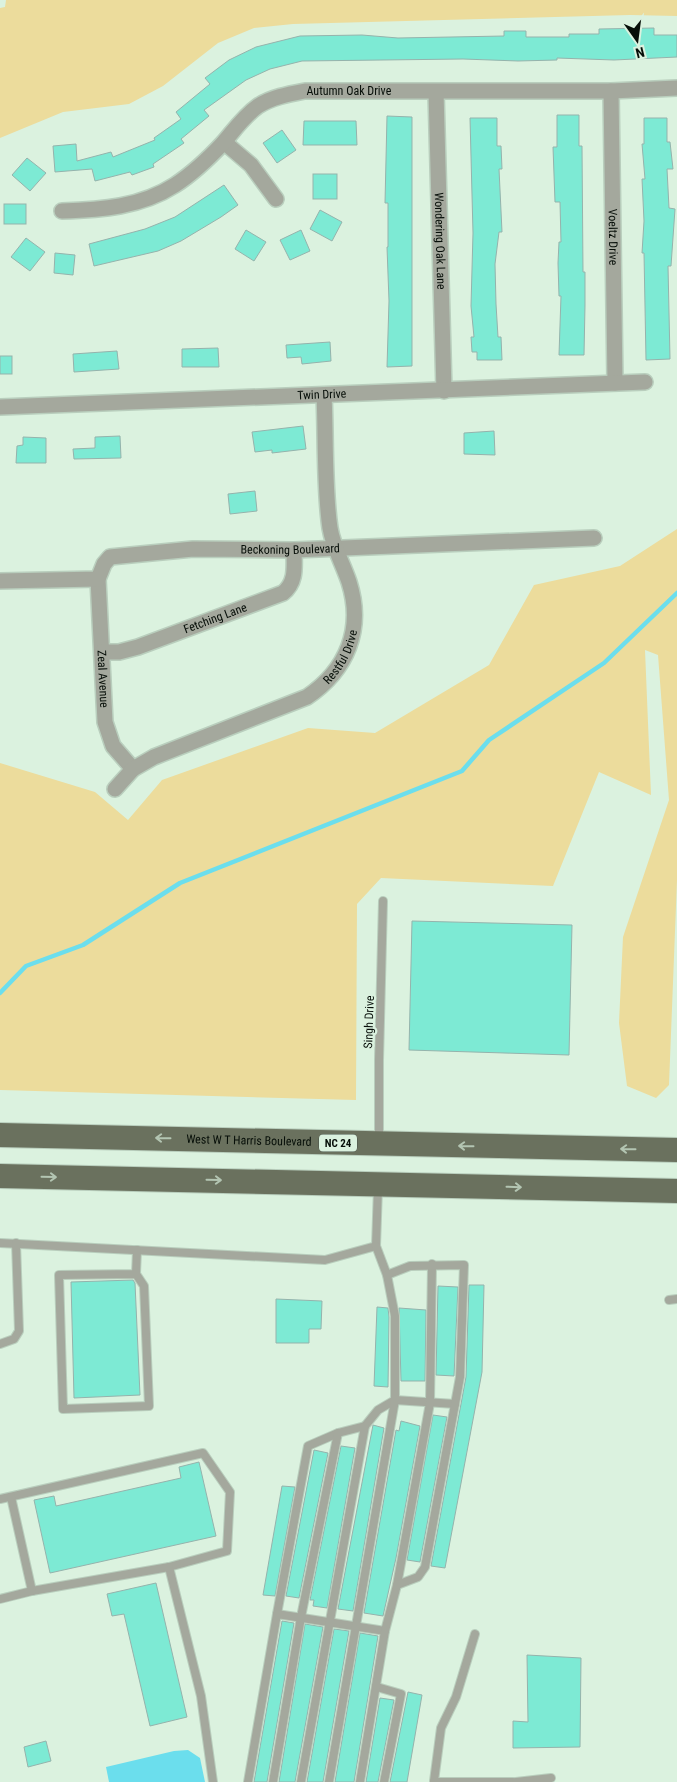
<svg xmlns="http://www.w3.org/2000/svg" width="677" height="1782" viewBox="0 0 677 1782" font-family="'Roboto Condensed',sans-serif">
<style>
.green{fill:#ecdc9c}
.water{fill:#6bdeed}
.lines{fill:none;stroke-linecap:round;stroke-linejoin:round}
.stream{stroke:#6bdeed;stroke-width:4.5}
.building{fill:#7dead4;stroke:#95b3ac}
.lane-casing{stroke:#b9cebd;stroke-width:10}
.street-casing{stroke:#b9cebd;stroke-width:18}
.primary-casing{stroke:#b9cebd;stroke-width:26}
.lane{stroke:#a4a89d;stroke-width:8}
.street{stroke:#a4a89d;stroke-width:15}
.primary{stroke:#6a715e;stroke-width:24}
.oneway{stroke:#b3c5b2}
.labels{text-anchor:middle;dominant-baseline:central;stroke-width:4.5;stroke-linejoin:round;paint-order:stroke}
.shield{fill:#dbf2df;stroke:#465248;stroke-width:1}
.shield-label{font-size:11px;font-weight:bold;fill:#060e08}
.street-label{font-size:12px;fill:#060e08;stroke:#dbf2df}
</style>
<rect width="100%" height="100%" fill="#dbf2df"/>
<g class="green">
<path d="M6,0H677V16L630,15L293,24L254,28L218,43L163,86L129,104L63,112L0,138V8L5,7Z"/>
<path d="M677,529V880L669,1085L656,1098L627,1086L619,1023L623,937L669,800L658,655L645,650L651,795L599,772L553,886L381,878L357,904L356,1100L0,1090V763L95,792L128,820L162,780L308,728L375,733L489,665L534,585L620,566Z"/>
</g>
<path class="water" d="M188,1750L200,1758L205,1782H109L106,1767L174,1751Z"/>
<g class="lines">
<path class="stream" d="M0,993L26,966L83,945L180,883L462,771L489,740L604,663L677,593"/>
</g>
<g class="building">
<path d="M654,28V35H677V57L614,60L557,58V60L518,61L463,59L302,61L270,69L246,80L204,110L209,116L181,139L184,143L153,164L154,167L132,175L130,172L95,181L92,169L55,172L53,146L76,144L77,161L111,152L113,157L155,140L154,138L181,119L176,112L210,84L205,78L229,60L256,47L300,36L362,35L398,38L504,36V31H526V37H569V34H599V29Z"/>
<path d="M557,115H579V146H582L583,272H585V305L584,355H559L561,296H559L558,263L559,242H561L560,202H555L553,147H557Z"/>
<path d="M387,116L412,117V366L387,367L389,301L387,247H388V203H385Z"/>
<path d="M470,118H497V146H501L502,169H499L502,232H499L495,264L496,304L498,337H501L502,360H477V352H472L471,337H474L471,306L473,233Z"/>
<path d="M644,118H667V142H670L673,169H667L669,208L675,209L671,266H668L670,359L646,360L644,253H642L644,221L642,179H645L642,144H644Z"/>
<path d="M304,121H356L357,145H303Z"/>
<path d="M282,130L296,150L277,163L263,143Z"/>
<path d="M27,158L46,173L30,191L12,175Z"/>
<rect x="313" y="174" width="24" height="25"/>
<path d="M224,185L238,205L221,217L181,241L158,251L94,266L89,244L145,229L175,217Z"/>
<rect x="4" y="204" width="22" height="20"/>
<path d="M320,210L342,222L332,241L310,229Z"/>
<path d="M246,230L266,242L254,261L235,249Z"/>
<path d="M301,230L310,251L290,260L280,240Z"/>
<path d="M26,238L45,252L30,271L11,257Z"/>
<path d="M55,253L75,255L73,275L54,273Z"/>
<path d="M330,342L331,361L302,364L301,357L287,358L286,345Z"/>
<path d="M218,348L219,367H182V349Z"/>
<path d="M117,351L119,369L74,372L73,354Z"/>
<rect x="0" y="356" width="12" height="18"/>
<path d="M303,426L306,449L272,453V450L255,452L252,432Z"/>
<path d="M494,431L495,455L464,454V433Z"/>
<path d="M120,436L121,458L74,459L73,449L95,448V437Z"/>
<path d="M23,437L46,438V463H16L17,446L23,445Z"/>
<path d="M255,491L257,511L230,514L228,494Z"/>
<path d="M412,921L572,925L569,1055L409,1050Z"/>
<path d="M133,1280L135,1283L140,1395L74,1398L71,1282Z"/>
<path d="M469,1285H484L482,1372L445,1568L431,1566L466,1377Z"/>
<path d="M438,1286L458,1287L454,1376L436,1375Z"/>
<path d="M276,1299L322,1301L321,1329H309V1343H276Z"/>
<path d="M377,1307L388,1308L389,1317L388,1387L374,1386Z"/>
<path d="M399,1308L426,1310L425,1381H401Z"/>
<path d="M433,1415L447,1417L420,1562L407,1560Z"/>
<path d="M401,1421L420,1426L396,1558L383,1616L364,1613L396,1430L399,1431Z"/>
<path d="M373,1425L384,1428L353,1611L338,1609Z"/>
<path d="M341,1446L355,1448L327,1608L313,1606L314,1600H310Z"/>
<path d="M314,1450L328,1453L299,1598L286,1596Z"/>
<path d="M199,1462L216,1536L50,1573L34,1500L54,1496L56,1506L181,1478L179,1467Z"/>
<path d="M282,1486L295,1487L275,1596L263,1595Z"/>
<path d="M156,1583L187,1717L150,1726L124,1614L112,1616L107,1594Z"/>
<path d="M282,1621L294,1623L267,1782H254Z"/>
<path d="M305,1624L323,1627L295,1782H279Z"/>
<path d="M334,1629L349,1631L323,1782H307Z"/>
<path d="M360,1633L378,1636L354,1782H335Z"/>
<path d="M527,1655L581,1658L580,1747L513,1748V1721L528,1722Z"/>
<path d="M408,1692L422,1695L407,1782H390Z"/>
<path d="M380,1698L394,1700L378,1782H366Z"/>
<path d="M46,1741L51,1761L28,1767L24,1747Z"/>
</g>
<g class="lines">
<defs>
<g id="lane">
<path d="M379,1142V1060L383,901"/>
<path d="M0,1243L325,1260L376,1246L378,1188"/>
<path d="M136,1274L144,1286L149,1406L63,1409L59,1275L136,1274L137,1250"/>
<path d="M669,1300L677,1299"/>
<path d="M0,1344L14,1339L19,1331L16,1243"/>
<path d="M365,1426L378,1410L395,1400L455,1404"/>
<path d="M0,1499L203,1453L230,1492L227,1551L169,1567L201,1696L213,1782"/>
<path d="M397,1585L430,1403L432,1264"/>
<path d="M32,1591L169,1567"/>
<path d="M0,1599L32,1591L11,1497"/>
<path d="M277,1614L308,1446L338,1433"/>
<path d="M377,1687L401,1694L384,1782"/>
<path d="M434,1781L441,1728L456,1697L475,1634"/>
<path d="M248,1782L277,1614L385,1631"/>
<path d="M273,1782L301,1617L338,1433L365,1426L301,1782"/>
<path d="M329,1782L395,1400V1316L387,1275L376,1246"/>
<path d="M360,1782L385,1631L397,1585L418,1577L425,1567L460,1377L464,1265L410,1266L387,1275"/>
<path d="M434,1782H513"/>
<path d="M516,1782L551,1778"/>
</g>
<g id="street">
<path id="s1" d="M611,91L615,383"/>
<path id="s2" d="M436,92L444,391"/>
<path d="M224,142L251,165L276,199"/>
<path id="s3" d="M62,211C101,210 141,207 175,185C192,174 210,157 224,142C235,129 244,116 258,106C272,97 289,94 305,91H611L677,88"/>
<path id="s4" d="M0,407L645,382"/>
<path id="s5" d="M98,579L105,722L113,746L133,769"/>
<path id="s6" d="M0,581L98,579L104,564L110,557L193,549L294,550L594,538"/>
<path id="s7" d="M102,652H119L138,647L283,593C297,582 294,566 294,550"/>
<path id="s8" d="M115,789L133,769L154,757L307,697C347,670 364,629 349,582C343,564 333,547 330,528C324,488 326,437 324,395"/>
</g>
<g id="primary">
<path id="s9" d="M0,1135L677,1150"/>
<path d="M0,1176L677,1191"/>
</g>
</defs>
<use href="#lane" class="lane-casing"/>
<use href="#street" class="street-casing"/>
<use href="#primary" class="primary-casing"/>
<use href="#lane" class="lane"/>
<use href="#street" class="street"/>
<use href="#primary" class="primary"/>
</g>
<defs><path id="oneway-shaft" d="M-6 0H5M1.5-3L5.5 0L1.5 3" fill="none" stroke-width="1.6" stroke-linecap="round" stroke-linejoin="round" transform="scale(1.25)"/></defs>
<g class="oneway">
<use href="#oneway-shaft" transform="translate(163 1138) rotate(-179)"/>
<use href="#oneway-shaft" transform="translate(466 1146) rotate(-179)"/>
<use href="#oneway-shaft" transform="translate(628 1149) rotate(-179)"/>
<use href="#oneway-shaft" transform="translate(49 1177) rotate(1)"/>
<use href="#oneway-shaft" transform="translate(214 1180) rotate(1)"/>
<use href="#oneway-shaft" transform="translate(514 1187) rotate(2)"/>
</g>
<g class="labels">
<rect class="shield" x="319" y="1134.5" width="38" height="17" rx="4"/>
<g class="shield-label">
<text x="338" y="1143">NC 24</text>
</g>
<g class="street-label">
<text stroke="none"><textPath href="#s3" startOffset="326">Autumn Oak Drive</textPath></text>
<text stroke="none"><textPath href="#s1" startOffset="146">Voeltz Drive</textPath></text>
<text stroke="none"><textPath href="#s2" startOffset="149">Wondering Oak Lane</textPath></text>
<text stroke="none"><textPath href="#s4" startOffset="322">Twin Drive</textPath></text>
<text stroke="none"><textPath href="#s6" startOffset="304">Beckoning Boulevard</textPath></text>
<text stroke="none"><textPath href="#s7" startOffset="119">Fetching Lane</textPath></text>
<text stroke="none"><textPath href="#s8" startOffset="269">Restful Drive</textPath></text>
<text stroke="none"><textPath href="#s5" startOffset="100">Zeal Avenue</textPath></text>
<text transform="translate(369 1022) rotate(-88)">Singh Drive</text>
<text stroke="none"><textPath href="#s9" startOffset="249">West W T Harris Boulevard</textPath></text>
</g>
</g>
<g transform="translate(637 40) rotate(166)" stroke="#dbf2df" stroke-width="4" paint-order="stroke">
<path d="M0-4L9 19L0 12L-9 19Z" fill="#060e08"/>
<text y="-8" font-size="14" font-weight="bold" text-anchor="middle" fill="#060e08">N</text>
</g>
</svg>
